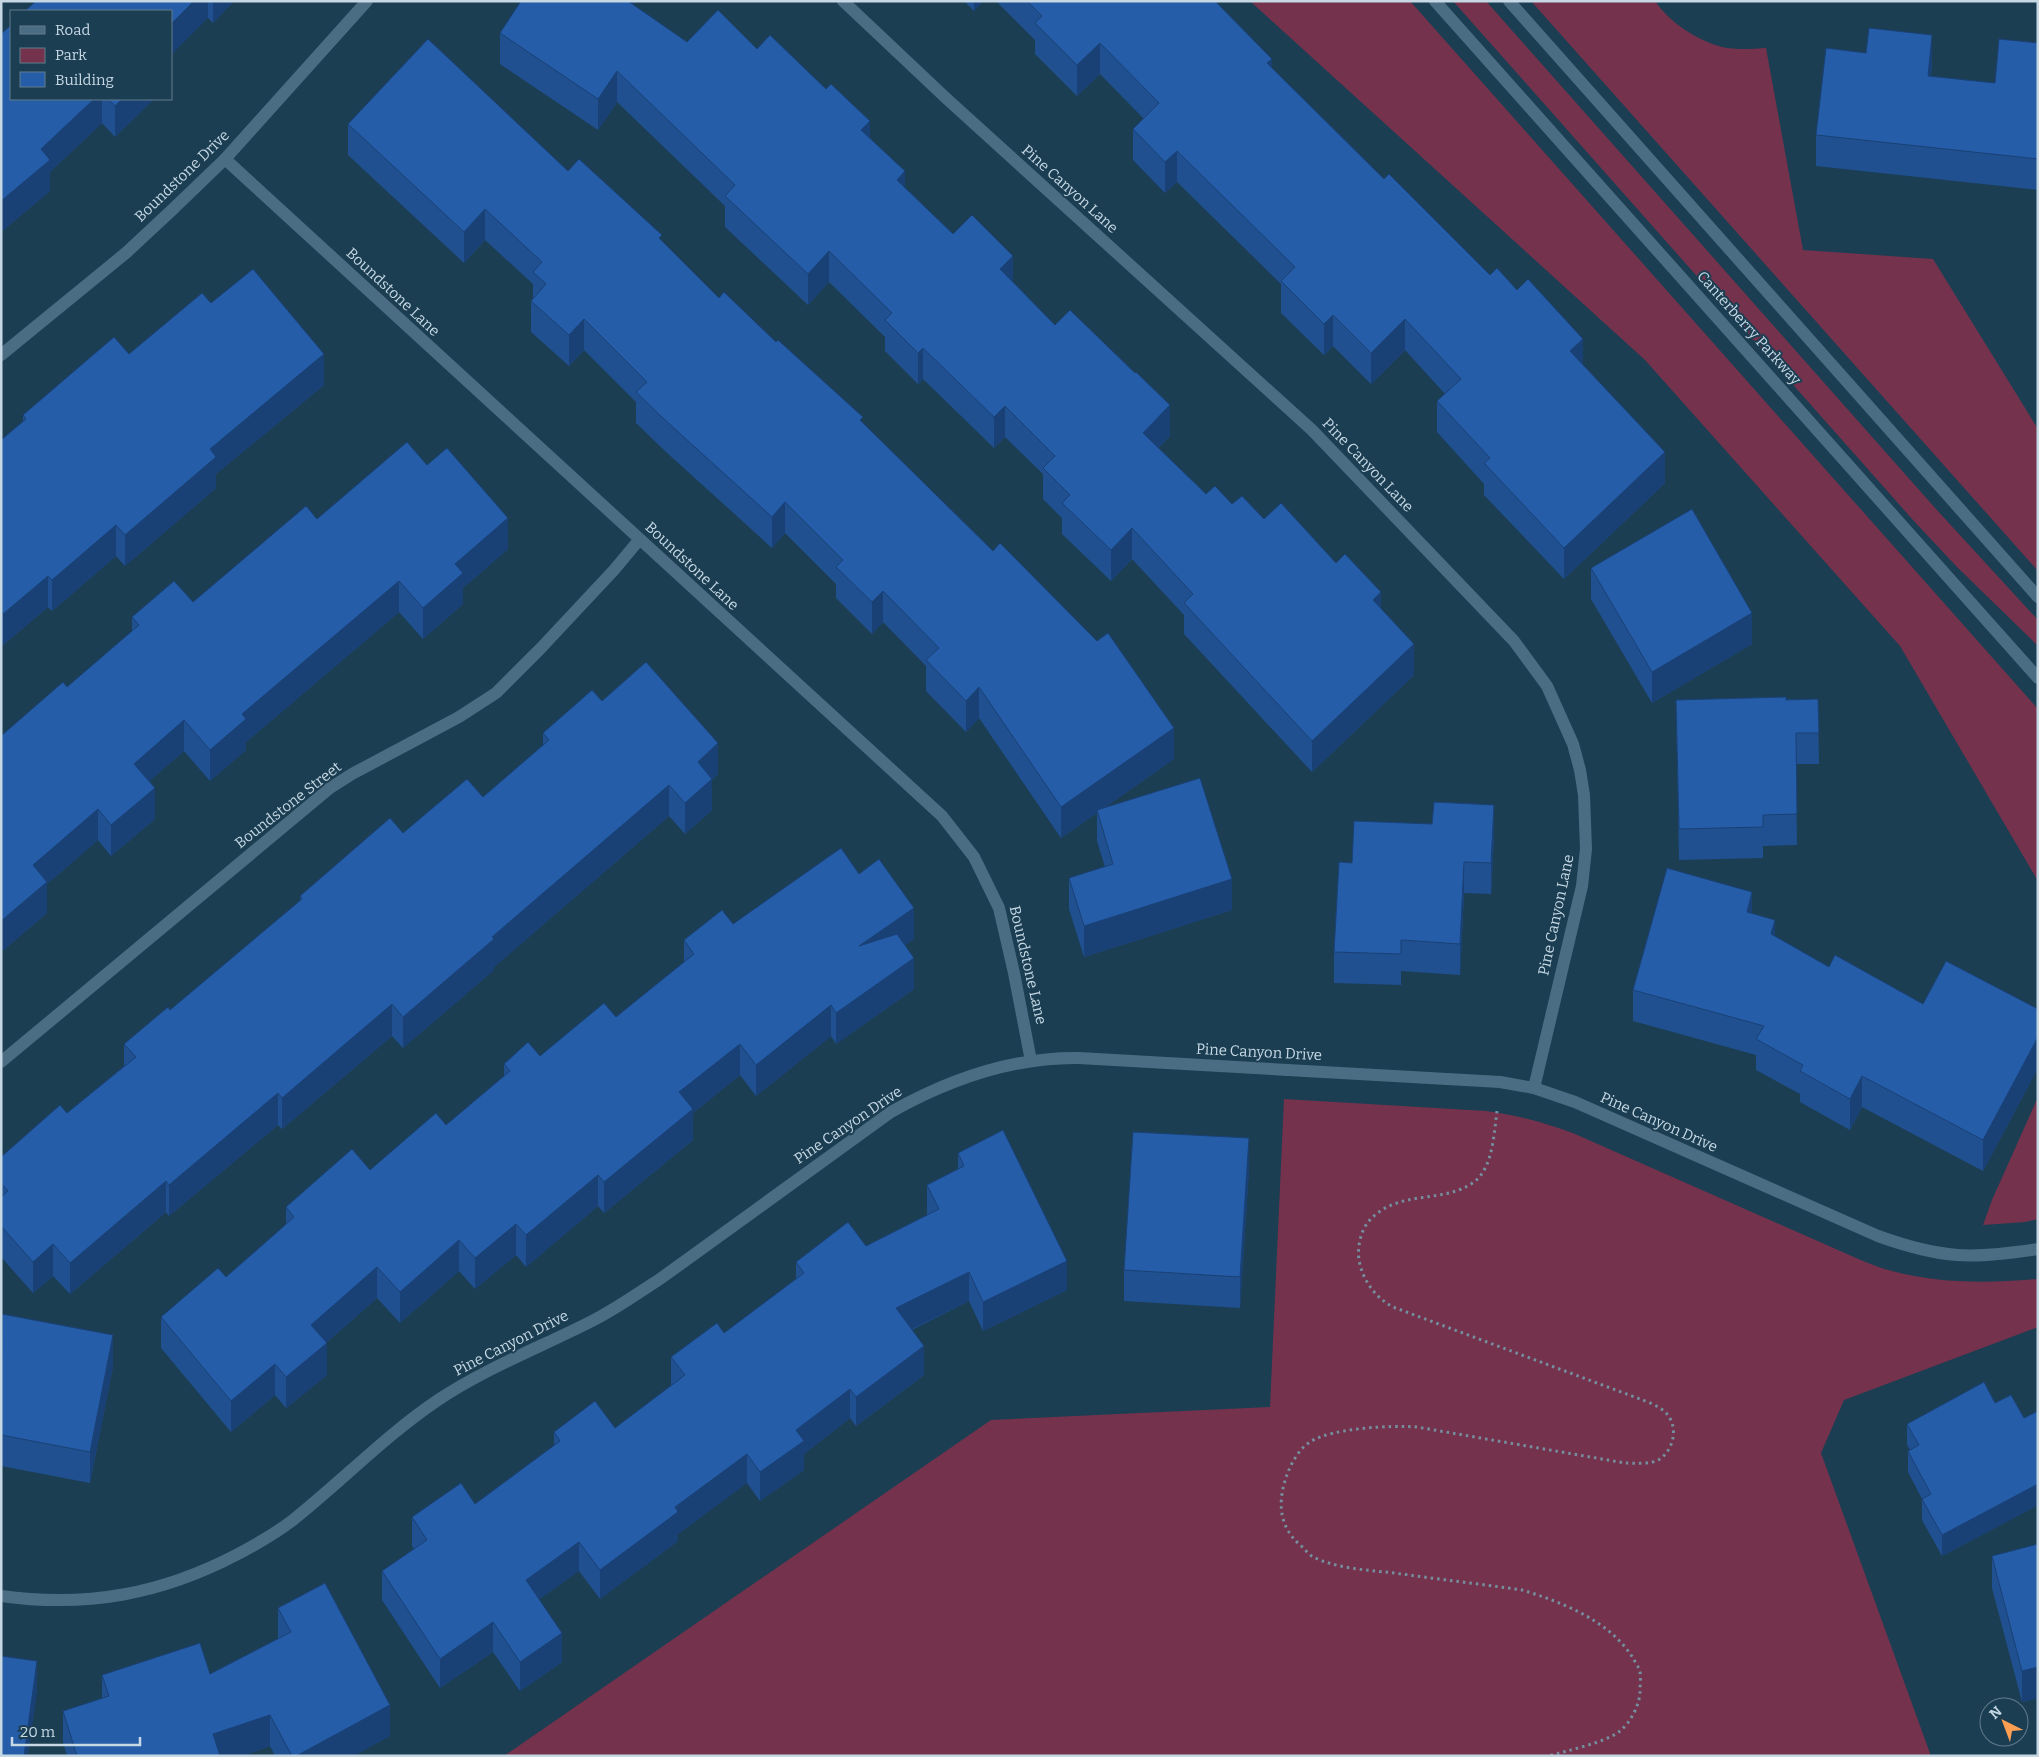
<svg xmlns="http://www.w3.org/2000/svg" width="2039" height="1757" viewBox="0 0 2039 1757" font-family="Bitter,serif">
<style>
.green{fill:#74324d}
.lines{fill:none;stroke-linecap:round;stroke-linejoin:round}
.path{stroke:#758f9e;stroke-width:3;stroke-dasharray:2.5 4;stroke-linecap:butt}
.street{stroke:#4b6d83;stroke-width:12}
.secondary{stroke:#4b6d83;stroke-width:12}
.wall{fill:#205090}
.shaded-wall{fill:#1a4176}
.building{fill:#255da8;stroke:#1a4176}
.labels{text-anchor:middle;dominant-baseline:central;stroke-width:4;stroke-linejoin:round;paint-order:stroke}
.street-label{font-size:15px;fill:#c5d8e4;stroke:#1c3e52}
</style>
<rect width="100%" height="100%" fill="#1c3e52"/>
<g class="green">
<path d="M1250,1H1410L2038,709V881L1900,646L1645,360Z"/>
<path d="M1453,1H1486L1936,509L2038,620V646L1957,567L1913,520Z"/>
<path d="M1531,1H1655C1670,23 1697,40 1722,47C1736,50 1752,49 1766,48L1803,250L1933,259L2038,429V571Z"/>
<path d="M2038,1097V1219L2025,1222L1983,1225L1992,1200Z"/>
<path d="M1284,1099L1486,1111C1517,1115 1546,1123 1575,1134L1856,1258C1868,1263 1880,1268 1892,1271C1940,1284 1989,1283 2038,1279V1327L1844,1400L1821,1453L1931,1756H504L991,1420L1270,1407Z"/>
</g>
<g class="lines">
<path class="path" d="M1497,1111C1494,1133 1493,1168 1474,1182C1442,1205 1399,1188 1369,1221C1361,1230 1357,1247 1359,1260C1363,1281 1375,1297 1393,1307L1640,1399C1648,1402 1658,1406 1664,1411C1679,1424 1675,1448 1660,1459C1651,1465 1635,1463 1625,1463L1417,1427C1392,1425 1331,1428 1310,1442C1300,1448 1292,1462 1288,1472C1278,1498 1277,1524 1299,1544C1304,1548 1308,1554 1313,1557C1338,1569 1368,1570 1394,1573C1437,1579 1480,1584 1522,1590C1562,1602 1610,1621 1633,1658C1635,1662 1639,1667 1640,1672C1641,1677 1640,1685 1640,1691C1640,1704 1631,1722 1620,1731C1605,1743 1568,1750 1549,1756"/>
<g class="street">
<path d="M843,1L947,99L1312,430L1514,641L1547,686L1573,744L1580,770L1584,795L1586,849L1582,886L1534,1088"/>
<path d="M225,159L942,816L974,857L999,908L1014,973L1031,1061"/>
<path d="M1,355L127,252L172,210L225,159L367,1"/>
<path d="M1,1062L330,788L352,774L459,717L496,693L541,648L614,570L639,540"/>
<path d="M1,1596C87,1608 162,1594 238,1554C257,1544 276,1533 293,1520C342,1481 386,1435 438,1400C486,1368 541,1347 592,1321C616,1309 638,1293 660,1279L891,1112C948,1080 1013,1057 1079,1058L1500,1082L1534,1088L1575,1102L1878,1236C1903,1245 1930,1253 1957,1255C1983,1257 2012,1253 2038,1249"/>
</g>
<g class="secondary">
<path d="M1435,1L2038,678"/>
<path d="M1509,1L2038,597"/>
</g>
</g>
<g class="wall">
<path d="M36,1H234L213,23L208,18Z"/>
<path d="M521,1H636L633,5L687,42L757,49L870,138L905,188L953,234L1013,283L1055,325L1170,436L1158,448L1206,494L1232,504L1264,519L1336,563L1381,608L1414,675L1312,772L1184,634V615L1132,559L1111,581L1062,534V518L1043,499V474L1005,437L994,448L923,379L918,384L885,351V337L829,282L808,305L725,227V206L617,102L598,130L500,64V33Z"/>
<path d="M964,1H983L974,11Z"/>
<path d="M996,1H1215L1272,68L1384,179L1490,275L1583,365L1665,483L1564,579L1484,495V484L1437,432V401L1445,394L1405,350L1371,384L1333,346L1324,355L1281,313V284L1177,182L1165,193L1133,160V129L1144,119L1100,74L1077,96L1035,54V40Z"/>
<path d="M1,34L11,99H154L115,137L102,123L50,172V191L1,232Z"/>
<path d="M2038,43V190L1816,166V135L1866,53L1932,66L1931,76L1995,83Z"/>
<path d="M348,124L568,171L662,241L719,298L776,342L863,423L1174,759L1104,808L1232,910L1084,957L1069,909V878L1105,867L1097,841V813L1061,838L979,718L966,732L926,691V666L883,622L872,634L836,598V584L785,533L772,548L665,451L636,423V402L584,350L569,366L531,332V301L533,299V284L485,240L464,263L348,155Z"/>
<path d="M211,303L324,385L216,474V488L125,566L116,556L52,611L48,607L3,645L1,642V440L23,422V415L129,354Z"/>
<path d="M427,465L508,549L463,588V604L423,639L399,612L246,742V750L210,781L184,751L149,781L155,819L111,856L98,840L47,884V913L1,952V736L67,687L132,631V617L193,602L317,519Z"/>
<path d="M1591,568L1752,644L1652,703L1591,599Z"/>
<path d="M1818,699L1819,764H1796L1797,845L1763,846V858L1679,860L1676,700Z"/>
<path d="M602,701L718,774L712,780V810L685,834L669,816L494,967V970L403,1048L392,1036L282,1129L278,1125L169,1216L166,1212L70,1294L53,1276L33,1293L1,1257V1157L67,1113L124,1066V1044L170,1010L300,901V896L403,833L483,797L543,745V733Z"/>
<path d="M1494,836L1491,894L1464,893L1460,975L1401,971V985L1334,983V952Z"/>
<path d="M859,874L914,939L905,945L914,989L836,1044L831,1036L756,1096L740,1075L693,1113V1140L604,1213L598,1206L526,1267L516,1255L475,1289L459,1271L400,1323L377,1298L326,1343L327,1375L286,1408L275,1395L231,1432L161,1348V1317L226,1277L286,1225V1207L370,1170L446,1125L504,1076V1064L540,1056L616,1017L684,962V940L733,924Z"/>
<path d="M1752,914L1775,936L1829,967L1923,1004L2038,1009V1068L1983,1171L1862,1107L1850,1130L1800,1102V1094L1756,1070V1055L1633,1021V990Z"/>
<path d="M958,1153L1067,1290L983,1331L969,1301L912,1330L924,1375L856,1426L850,1418L804,1454V1470L760,1501L747,1483L678,1534V1541L600,1599L579,1571L539,1599L562,1662L520,1691L493,1652L440,1688L382,1600V1571L414,1549L412,1546V1517L475,1504L554,1446V1432L615,1428L671,1386V1357L724,1333L796,1279V1262L866,1246L927,1215V1185L958,1169Z"/>
<path d="M1249,1169L1240,1308L1124,1301V1270Z"/>
<path d="M1,1315L113,1366L90,1483L1,1466Z"/>
<path d="M1995,1403L2024,1418L2038,1411V1505L1942,1556L1922,1520V1499L1908,1472V1451L1910,1450L1907,1445V1424Z"/>
<path d="M2038,1544V1698L2022,1702L1992,1588V1556Z"/>
<path d="M278,1608L390,1736L353,1756H275L270,1746L242,1756H67L63,1742V1711L102,1699V1675L210,1674L278,1639Z"/>
</g>
<g class="shaded-wall">
<path d="M194,1H208V18L171,55V24Z"/>
<path d="M213,1H234L213,23Z"/>
<path d="M619,1H636L619,26Z"/>
<path d="M974,1H983L974,11Z"/>
<path d="M1932,35V66L1928,107V76Z"/>
<path d="M1100,43V74L1077,96V65Z"/>
<path d="M1272,59V90L1267,63Z"/>
<path d="M617,71V102L598,130V99Z"/>
<path d="M94,99H102V123L50,172V191L1,232V201L41,149Z"/>
<path d="M122,99H154L115,137V106Z"/>
<path d="M870,121V152L861,130Z"/>
<path d="M1177,151V182L1165,193V162Z"/>
<path d="M905,171V202L897,180Z"/>
<path d="M485,209V240L464,263V232Z"/>
<path d="M829,251V282L808,305V274Z"/>
<path d="M1013,256V287L1000,269Z"/>
<path d="M1333,315V346L1324,355V324Z"/>
<path d="M584,319V350L569,366V335Z"/>
<path d="M1405,319V350L1371,384V353Z"/>
<path d="M1583,339V370L1570,351Z"/>
<path d="M923,348V379L918,384V353Z"/>
<path d="M324,354V385L216,474V488L125,566V535L210,449Z"/>
<path d="M1170,405V436L1143,464V433Z"/>
<path d="M1005,406V437L994,448V417Z"/>
<path d="M1665,452V483L1564,579V548Z"/>
<path d="M785,502V533L772,548V517Z"/>
<path d="M508,518V549L463,588V604L423,639V608L455,564Z"/>
<path d="M116,525V556L52,611V580Z"/>
<path d="M1132,528V559L1111,581V550Z"/>
<path d="M48,576V607L3,645V614Z"/>
<path d="M399,581V612L246,742V750L210,781V750L242,714Z"/>
<path d="M883,591V622L872,634V602Z"/>
<path d="M1381,592V623L1373,600Z"/>
<path d="M1752,613V644L1652,703V672Z"/>
<path d="M1414,644V675L1312,772V741Z"/>
<path d="M979,687V718L966,732V701Z"/>
<path d="M184,720V751L134,795V764Z"/>
<path d="M1174,728V759L1098,812L1097,810V813L1061,838V807Z"/>
<path d="M718,743V774L712,780V810L685,834V803L698,762Z"/>
<path d="M669,785V816L494,967V970L403,1048V1017L492,937Z"/>
<path d="M155,788V819L111,856V825Z"/>
<path d="M1494,805V836L1491,894V863Z"/>
<path d="M98,809V840L47,884V913L1,952V921L33,865Z"/>
<path d="M1464,862V893L1460,975V944Z"/>
<path d="M1232,879V910L1084,957V926Z"/>
<path d="M1752,892V923L1747,912Z"/>
<path d="M914,908V939L859,977V946Z"/>
<path d="M1775,920V951L1771,934Z"/>
<path d="M914,958V989L836,1044V1013Z"/>
<path d="M392,1004V1036L282,1129V1098Z"/>
<path d="M831,1005V1036L756,1096V1065Z"/>
<path d="M2038,1037V1068L1983,1171V1140Z"/>
<path d="M740,1044V1075L693,1113V1140L604,1213V1182L679,1092Z"/>
<path d="M1862,1076V1107L1850,1130V1099Z"/>
<path d="M278,1093V1125L169,1216V1185Z"/>
<path d="M1249,1138V1169L1240,1308V1277Z"/>
<path d="M598,1175V1206L526,1267V1235Z"/>
<path d="M166,1181V1212L70,1294V1263Z"/>
<path d="M516,1224V1255L475,1289V1258Z"/>
<path d="M459,1240V1271L400,1323V1292Z"/>
<path d="M53,1244V1276L33,1293V1262Z"/>
<path d="M1067,1261V1290L983,1331V1302Z"/>
<path d="M377,1267V1298L311,1356V1325Z"/>
<path d="M969,1272V1301L896,1337V1308Z"/>
<path d="M113,1335V1366L90,1483V1452Z"/>
<path d="M327,1343V1375L286,1408V1377Z"/>
<path d="M924,1346V1375L856,1426V1397Z"/>
<path d="M275,1364V1395L231,1432V1401Z"/>
<path d="M850,1389V1418L804,1454V1470L760,1501V1472L796,1430Z"/>
<path d="M747,1454V1483L678,1534V1541L600,1599V1570L675,1507Z"/>
<path d="M2038,1484V1505L1942,1556V1535Z"/>
<path d="M579,1542V1571L526,1609V1580Z"/>
<path d="M493,1622V1652L440,1688V1659Z"/>
<path d="M562,1633V1662L520,1691V1662Z"/>
<path d="M37,1661V1692L28,1756H24Z"/>
<path d="M2038,1667V1698L2022,1702V1671Z"/>
<path d="M390,1705V1736L353,1756H296Z"/>
<path d="M270,1715V1746L242,1756H213V1734Z"/>
</g>
<g class="building">
<path d="M36,1H194L171,24V11H25Z"/>
<path d="M521,1H628L687,42L718,10L757,49L770,35L826,89L831,84L870,121L861,130L905,171L897,180L953,234L972,215L1013,256L1000,269L1055,325L1070,310L1135,373L1136,372L1170,405L1143,433L1206,494L1215,486L1232,504L1242,496L1264,519L1281,503L1336,563L1345,554L1381,592L1373,600L1414,644L1312,741L1184,603L1193,594L1132,528L1111,550L1062,503L1070,495L1043,468L1055,456L1005,406L994,417L923,348L918,353L885,320L892,313L829,251L808,274L725,196L735,185L617,71L598,99L500,33Z"/>
<path d="M1027,1H1215L1272,59L1267,63L1384,179L1389,174L1490,275L1497,268L1517,290L1528,279L1583,339L1570,351L1665,452L1564,548L1484,463L1490,458L1437,401L1461,379L1405,319L1371,353L1333,315L1324,324L1281,281L1295,267L1177,151L1165,162L1133,129L1159,103L1100,43L1077,65L1035,23L1042,16Z"/>
<path d="M11,25V99H94L41,149L50,160L1,201V34Z"/>
<path d="M1869,28L1932,35L1928,76L1995,83L1999,39L2038,43V159L1816,135L1826,48L1866,53Z"/>
<path d="M428,39L568,171L579,159L662,235L659,238L719,298L724,292L776,342L778,340L863,417L860,420L993,551L1000,543L1097,641L1108,633L1174,728L1061,807L979,687L966,701L926,660L939,648L883,591L872,602L836,567L843,560L785,502L772,517L665,420L636,392L647,382L584,319L569,335L531,301L546,284L533,272L542,262L485,209L464,232L348,124Z"/>
<path d="M108,99H122L115,106Z"/>
<path d="M253,269L324,354L210,449L216,457L125,535L116,525L52,580L48,576L3,614L1,611V440L26,419L23,415L114,337L129,354L202,293L211,303Z"/>
<path d="M407,442L427,465L447,448L508,518L455,564L463,573L423,608L399,581L242,714L246,719L210,750L184,720L134,764L155,788L111,825L98,809L33,865L47,882L1,921V736L63,682L67,687L139,625L132,617L174,581L193,602L306,506L317,519Z"/>
<path d="M1692,509L1752,613L1652,672L1591,568Z"/>
<path d="M646,662L718,743L698,762L712,779L685,803L669,785L492,937L494,939L403,1017L392,1004L282,1098L278,1093L169,1185L166,1181L70,1263L53,1244L33,1262L1,1226V1197L8,1191L1,1183V1157L60,1105L67,1113L136,1057L124,1044L168,1007L170,1010L302,899L300,896L390,818L403,833L467,779L483,797L549,740L543,733L592,690L602,701Z"/>
<path d="M1786,697V700L1818,699L1819,733H1796L1797,814L1763,815V827L1679,829L1676,700Z"/>
<path d="M1200,778L1232,879L1084,926L1069,878L1113,864L1097,810Z"/>
<path d="M1434,802L1494,805L1491,863L1464,862L1460,944L1401,940V954L1334,952L1339,862L1352,863L1354,821L1432,824Z"/>
<path d="M841,848L859,874L879,859L914,908L859,946L897,934L914,958L836,1013L831,1005L756,1065L740,1044L679,1092L693,1109L604,1182L598,1175L526,1235L516,1224L475,1258L459,1240L400,1292L377,1267L311,1325L327,1343L286,1377L275,1364L231,1401L161,1317L218,1268L226,1277L275,1234L294,1217L286,1207L352,1149L370,1170L436,1113L446,1125L510,1071L504,1064L528,1042L540,1056L604,1003L616,1017L694,954L684,940L722,910L733,924Z"/>
<path d="M1667,868L1752,892L1747,912L1775,920L1771,934L1829,967L1835,955L1923,1004L1946,961L2038,1009V1037L1983,1140L1862,1076L1850,1099L1800,1071L1803,1065L1756,1039L1764,1026L1633,990Z"/>
<path d="M1003,1130L1067,1261L983,1302L969,1272L896,1308L924,1346L856,1397L850,1389L796,1430L804,1441L760,1472L747,1454L675,1507L678,1512L600,1570L579,1542L526,1580L562,1633L520,1662L493,1622L440,1659L382,1571L427,1540L412,1517L461,1483L475,1504L560,1441L554,1432L595,1401L615,1428L685,1375L671,1357L717,1323L724,1333L804,1273L796,1262L848,1222L866,1246L939,1209L927,1185L964,1166L958,1153Z"/>
<path d="M1133,1132L1249,1138L1240,1277L1124,1270Z"/>
<path d="M2,1314L113,1335L90,1452L1,1435Z"/>
<path d="M1984,1382L1995,1403L2011,1395L2024,1418L2038,1411V1484L1942,1535L1922,1499L1931,1494L1908,1451L1919,1445L1907,1424Z"/>
<path d="M2038,1544V1667L2022,1671L1992,1556Z"/>
<path d="M325,1583L390,1705L296,1756H292L270,1715L213,1734L220,1756H77L63,1711L109,1696L102,1675L200,1643L210,1674L291,1632L278,1608Z"/>
<path d="M1,1656L37,1661L24,1756H1Z"/>
</g>
<g class="labels">
<g class="street-label">
<text transform="translate(182 176) rotate(-44)">Boundstone Drive</text>
<text transform="translate(1070 189) rotate(42)">Pine Canyon Lane</text>
<text transform="translate(393 292) rotate(43)">Boundstone Lane</text>
<text transform="translate(1749 328) rotate(48)">Canterberry Parkway</text>
<text transform="translate(1368 465) rotate(46)">Pine Canyon Lane</text>
<text transform="translate(692 566) rotate(43)">Boundstone Lane</text>
<text transform="translate(288 805) rotate(-38)">Boundstone Street</text>
<text transform="translate(1556 915) rotate(-78)">Pine Canyon Lane</text>
<text transform="translate(1028 965) rotate(77)">Boundstone Lane</text>
<text transform="translate(1259 1052) rotate(3)">Pine Canyon Drive</text>
<text transform="translate(1659 1122) rotate(24)">Pine Canyon Drive</text>
<text transform="translate(848 1125) rotate(-34)">Pine Canyon Drive</text>
<text transform="translate(511 1343) rotate(-27)">Pine Canyon Drive</text>
</g>
</g>
<rect width="2039" height="1757" fill="none" stroke="#c5d8e4" stroke-width="5"/>
<rect x="10" y="10" width="162" height="90" fill="#1c3e52" stroke="#607c8c"/>
<rect x="20" y="26" width="25" height="8" fill="#4b6d83" stroke="#607c8c"/>
<text x="55" y="35" font-size="15" fill="#c5d8e4">Road</text>
<rect x="20" y="48" width="25" height="15" fill="#74324d" stroke="#607c8c"/>
<text x="55" y="60" font-size="15" fill="#c5d8e4">Park</text>
<rect x="20" y="72" width="25" height="15" fill="#255da8" stroke="#607c8c"/>
<text x="55" y="85" font-size="15" fill="#c5d8e4">Building</text>
<g transform="translate(2004 1722) rotate(318)"><circle r="24" fill="#1c3e52" stroke="#607c8c"/>
<path d="M0-4L9 19L0 12L-9 19Z" fill="#fc9e52"/>
<text y="-8" font-size="14" font-weight="bold" text-anchor="middle" fill="#c5d8e4">N</text>
</g>
<path d="M12 1737v8h128v-8" fill="none" stroke="#c5d8e4" stroke-width="2.5"/>
<text x="20" y="1737" font-size="15" fill="#c5d8e4" stroke="#1c3e52" stroke-width="4" paint-order="stroke">20 m</text>
</svg>
